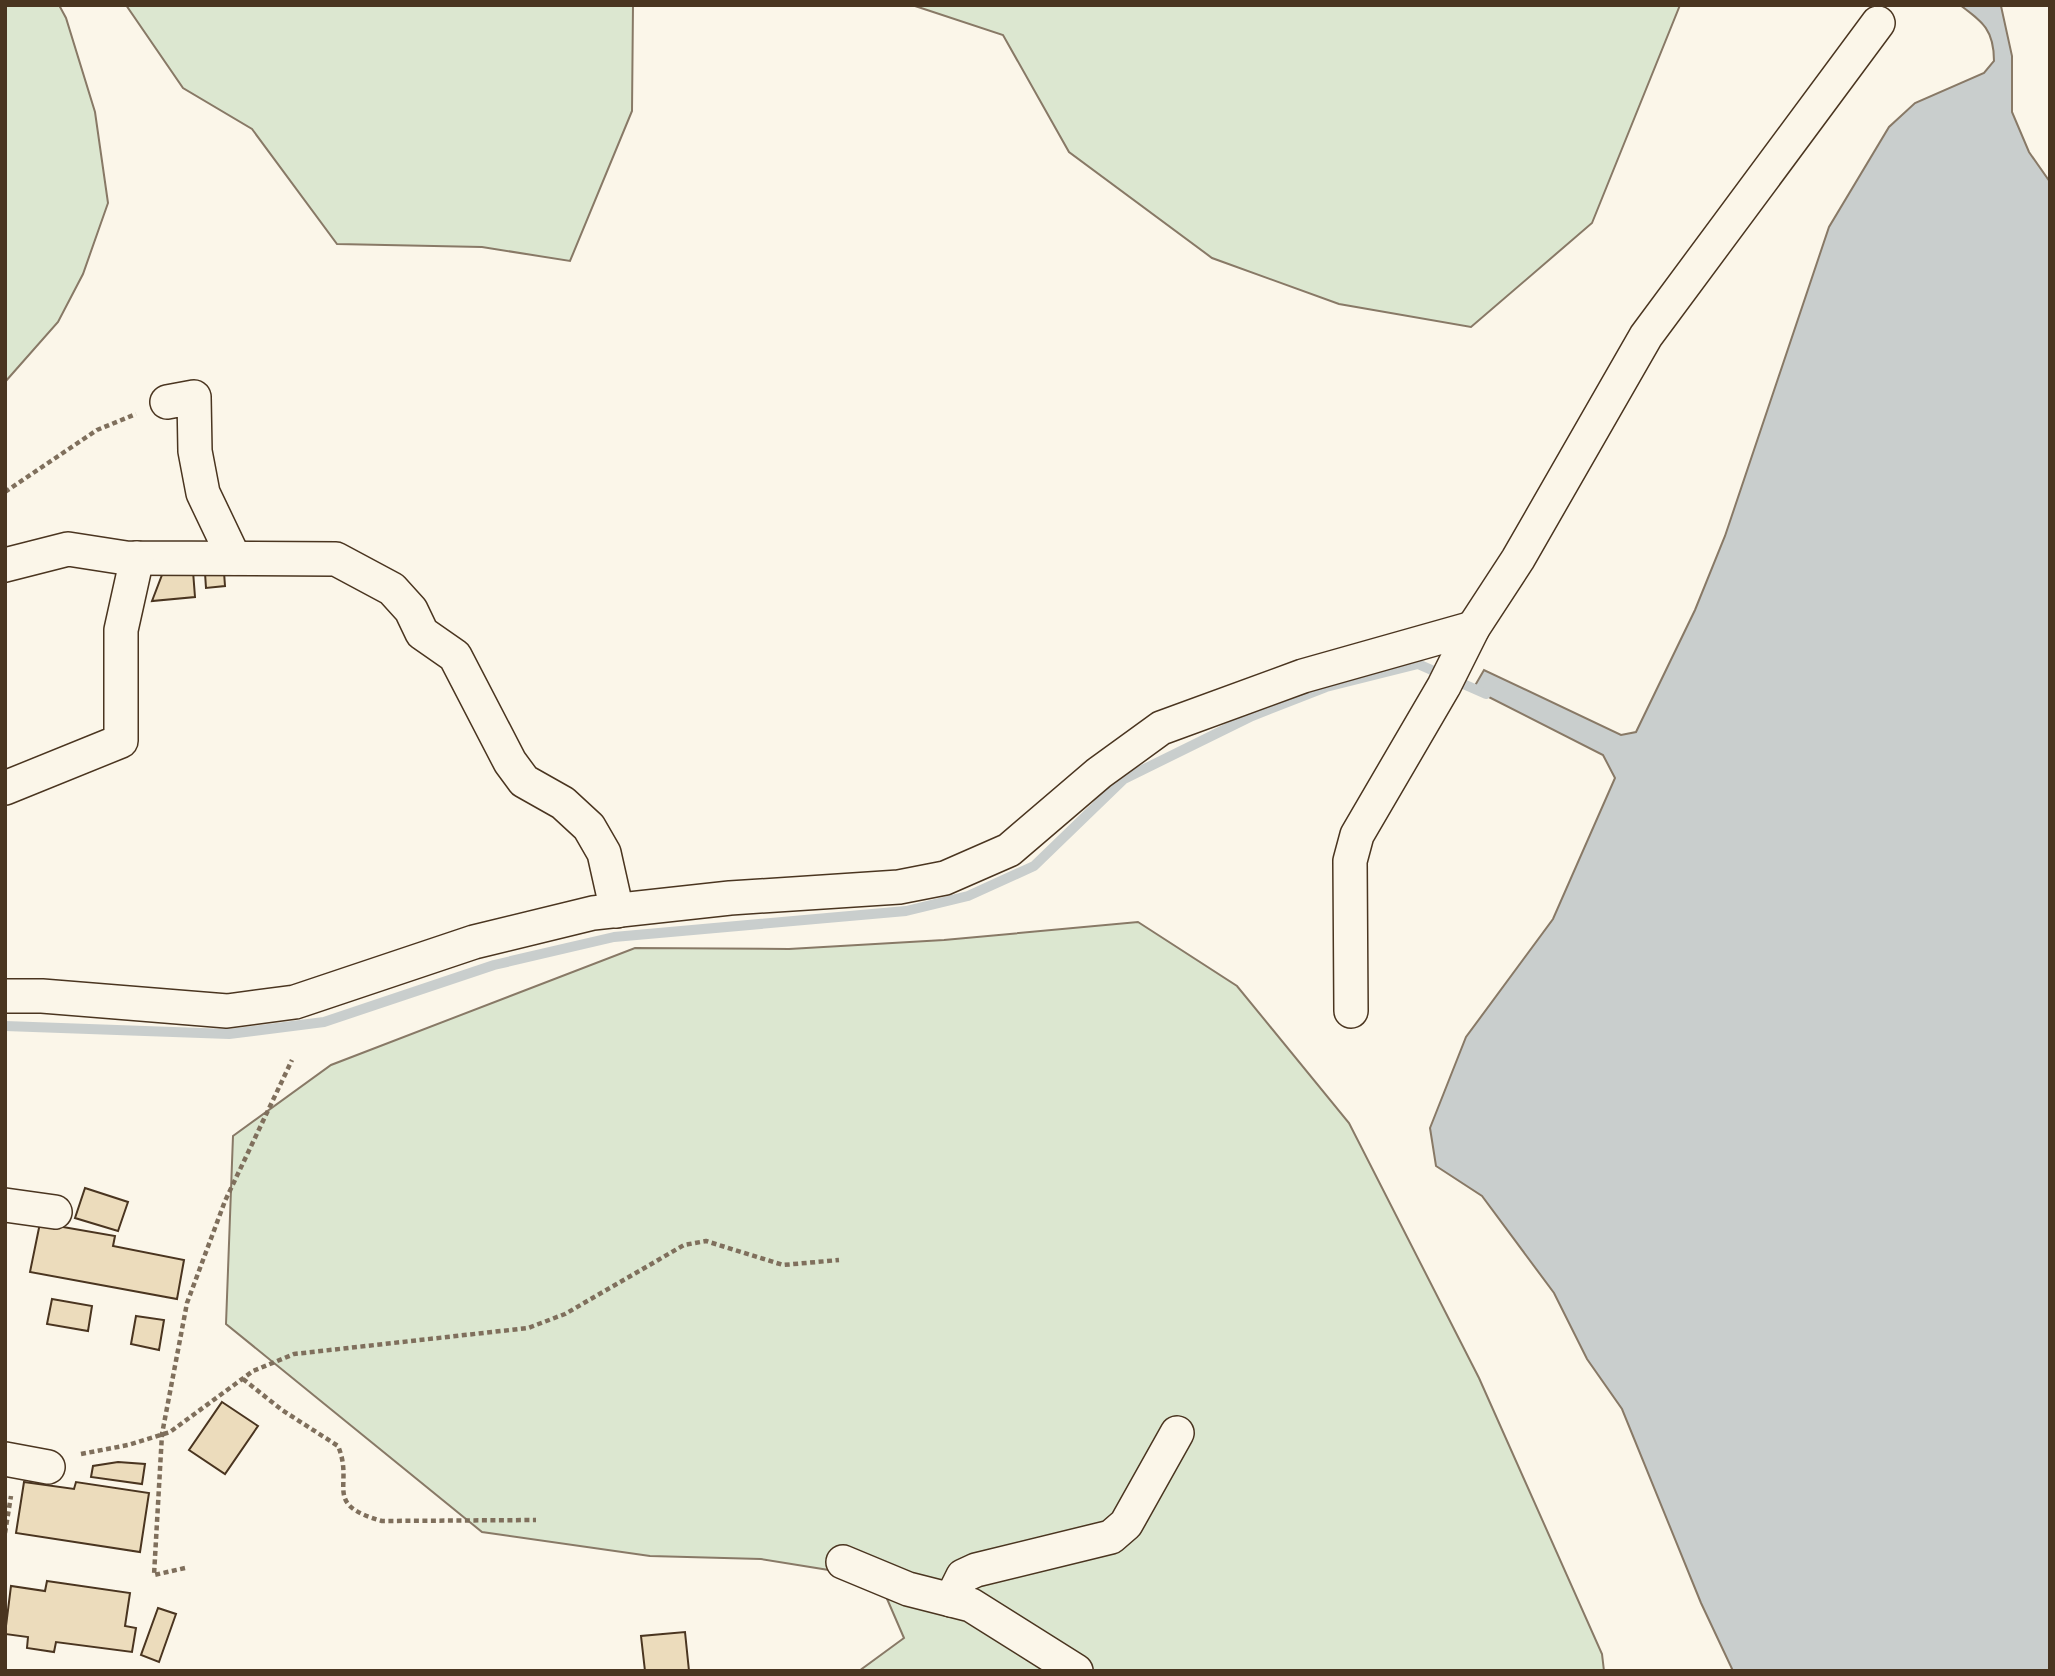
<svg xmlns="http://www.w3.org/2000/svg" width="2055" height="1676" viewBox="0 0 2055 1676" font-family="'Nunito Sans',sans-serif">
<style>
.green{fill:#dce7d0;stroke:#887966;stroke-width:2}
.water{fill:#c9cecd;stroke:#887966;stroke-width:2}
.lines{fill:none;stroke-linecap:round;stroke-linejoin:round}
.stream{stroke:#c9cecd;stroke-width:10}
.building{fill:#ecdcbc;stroke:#4a3520;stroke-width:2}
.street-casing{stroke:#4a3520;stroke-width:36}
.path{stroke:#7f6f5c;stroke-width:4.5;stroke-dasharray:5 3.5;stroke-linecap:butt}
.street{stroke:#fbf6e9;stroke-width:33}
</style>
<rect width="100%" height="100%" fill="#fbf6e9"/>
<g class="green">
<path d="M5,5H59L66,18L95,112L108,203L83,274L58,322L5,382Z"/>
<path d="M126,5H633L632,111L570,261L482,247L337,244L252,129L183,88Z"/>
<path d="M912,5H1680L1592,223L1471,327L1339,304L1212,258L1069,152L1003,35Z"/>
<path d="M1138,922L1237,986L1349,1123L1479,1378L1602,1654L1604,1671H859L904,1638L878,1578L761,1559L650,1556L482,1532L226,1324L233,1136L331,1065L635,948L789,949L944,940Z"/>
</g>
<path class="water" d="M1960,5L2001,6L2012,56V112L2029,152L2050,182V1671H1733L1701,1603L1622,1409L1587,1359L1554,1293L1482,1196L1436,1166L1430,1128L1466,1037L1553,919L1615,778L1603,755L1473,689L1484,670L1621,735L1636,732L1695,610L1725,536L1829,227L1889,127L1915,103L1984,73L1994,61C1994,30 1983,22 1960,5Z"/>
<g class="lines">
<path class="stream" d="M5,1026L229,1034L324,1022L494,965L614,937L906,911L968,896L1034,866L1124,779L1252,716L1326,687L1418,664L1486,694"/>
</g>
<g class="building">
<path d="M193,571L195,597L152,601L162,575Z"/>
<path d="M224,572L225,586L206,588L205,573Z"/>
<path d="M85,1188L128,1202L118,1231L75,1218Z"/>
<path d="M40,1223L115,1236L113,1246L184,1260L177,1299L30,1272Z"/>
<path d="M52,1299L92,1306L88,1331L47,1324Z"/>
<path d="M136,1316L164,1320L159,1350L131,1344Z"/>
<path d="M222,1402L258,1426L225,1474L189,1450Z"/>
<path d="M118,1462L145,1464L142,1484L91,1477L93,1466Z"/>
<path d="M24,1482L74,1489L76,1482L149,1493L140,1552L16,1533Z"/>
<path d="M47,1581L130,1593L125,1626L136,1628L132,1652L56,1642L54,1652L27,1648L28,1637L5,1634L11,1586L45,1591Z"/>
<path d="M158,1608L176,1614L159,1662L141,1655Z"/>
<path d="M685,1632L689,1671H645L641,1636Z"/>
</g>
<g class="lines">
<defs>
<g id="street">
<path d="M167,402L194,397L195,451L203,493L234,558"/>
<path d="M5,565L68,549L126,558L336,559L392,589L411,610L422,633L455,656L510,762L524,781L563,803L589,827L604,853L617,911"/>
<path d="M5,788L121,741V630L137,558"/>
<path d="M5,996H42L227,1011L295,1002L474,942L593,913L730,898L899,887L945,878L1009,850L1099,773L1161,728L1303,676L1473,628"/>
<path d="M1351,1011L1350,861L1357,835L1444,686L1473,628L1518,559L1646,336L1878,23"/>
<path d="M5,1205L55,1212"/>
<path d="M5,1459L48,1467"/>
<path d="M843,1562L908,1589L971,1605L1076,1671"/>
<path d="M951,1600L963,1576L976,1570L1111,1537L1126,1524L1177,1433"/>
</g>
</defs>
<use href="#street" class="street-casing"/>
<g class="path">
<path d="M5,492L97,430L136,414"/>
<path d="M243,1379L282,1410L338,1446C355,1486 321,1504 382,1521L536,1520"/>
<path d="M81,1454L128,1445L170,1432L253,1371L294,1354L528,1328L565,1314L684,1245L706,1241L783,1265L839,1260"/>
<path d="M5,1533L11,1496"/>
<path d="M185,1568L154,1575L162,1434L187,1303L225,1201L292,1060"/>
</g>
<use href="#street" class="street"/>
</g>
<rect width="2055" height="1676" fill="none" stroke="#4a3520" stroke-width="14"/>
</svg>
